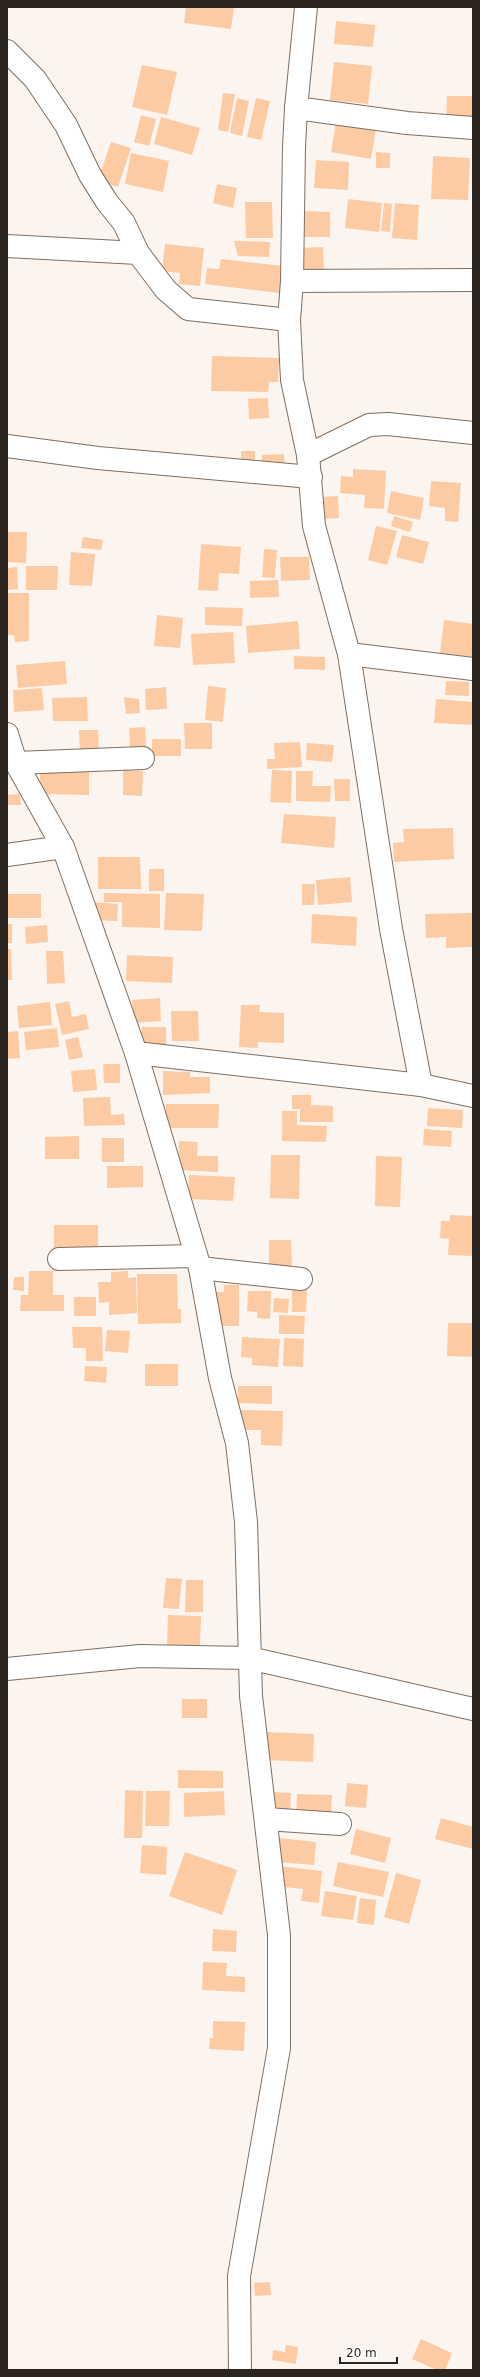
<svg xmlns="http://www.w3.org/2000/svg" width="480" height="2377" viewBox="0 0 480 2377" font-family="'DejaVu Sans',sans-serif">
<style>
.building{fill:#fccba4}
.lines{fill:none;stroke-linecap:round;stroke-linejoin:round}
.minor-casing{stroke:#7f6e61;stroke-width:24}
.tertiary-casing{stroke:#7f6e61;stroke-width:24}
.minor{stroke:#fff;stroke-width:22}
.tertiary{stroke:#fff;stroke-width:22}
</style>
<rect width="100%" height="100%" fill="#fcf5ef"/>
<g class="building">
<path d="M186,7H234L231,29L184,23Z"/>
<path d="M336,21L375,25L373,47L334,44Z"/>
<path d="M334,62L372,66L368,104L330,100Z"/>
<path d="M142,65L177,72L167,115L132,107Z"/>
<path d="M223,93L235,94L228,132L218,130Z"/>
<path d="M447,96H473L472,117H446Z"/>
<path d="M237,98L249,101L242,136L230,133Z"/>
<path d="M256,98L270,101L261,140L247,137Z"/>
<path d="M141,115L156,119L149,146L134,142Z"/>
<path d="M161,117L200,128L192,155L154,144Z"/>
<path d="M336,122L376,129L371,159L331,152Z"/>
<path d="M111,142L131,148L118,187L98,180Z"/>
<path d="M376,152L390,153V168H376Z"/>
<path d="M131,153L169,161L163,192L125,184Z"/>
<path d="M433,156L470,158L468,200L431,199Z"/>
<path d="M316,160L349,162L348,190L314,188Z"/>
<path d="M217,184L237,188L233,208L213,203Z"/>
<path d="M348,199L382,203L379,232L345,228Z"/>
<path d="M245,202H272L273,238H246Z"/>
<path d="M384,203L392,204L390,232L381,231Z"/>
<path d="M395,203L419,205L417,240L392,238Z"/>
<path d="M303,211L330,212V237H303Z"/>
<path d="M234,241L270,242L269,257L238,256Z"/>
<path d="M165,244L204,248L200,286L179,284L180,273L162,271Z"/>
<path d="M323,247L324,273L302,274L301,248Z"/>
<path d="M221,259L283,266L279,293L205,284L207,268L219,269Z"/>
<path d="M212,356L279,358L278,382H269L268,392L211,391Z"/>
<path d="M268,398L269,418L249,419L248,399Z"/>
<rect x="241" y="451" width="14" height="16"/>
<path d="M284,454L285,466L262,467V455Z"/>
<path d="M353,469L386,471L384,509L364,508L365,495L340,493L341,476L353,477Z"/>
<path d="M431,481L461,483L458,522L445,521V508L429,506Z"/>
<path d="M391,491L424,498L420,520L387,513Z"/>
<path d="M338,496L339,518L321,519V497Z"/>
<path d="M394,516L413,522L410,532L391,526Z"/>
<path d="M376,526L397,531L387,565L368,560Z"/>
<path d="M7,532H27L26,563L7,562Z"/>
<path d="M402,535L429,542L423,564L396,557Z"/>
<path d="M83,537L103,540L101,550L81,548Z"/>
<path d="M201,544L241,547L239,574L219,573L218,591L198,590Z"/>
<path d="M264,549L277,550L275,578L262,577Z"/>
<path d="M71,552L95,554L92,586L69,585Z"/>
<path d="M280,557H309L310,580L281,581Z"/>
<path d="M26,566H58L57,590H26Z"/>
<path d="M17,567L18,589L7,590V568Z"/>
<path d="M278,580L279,597L250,598V581Z"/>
<path d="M7,593H29V641L15,642L14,635H7Z"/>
<path d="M205,607L243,608L242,626L205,625Z"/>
<path d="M157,615L183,618L180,648L154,646Z"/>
<path d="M444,620L473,624V657L440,653Z"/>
<path d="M298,621L300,649L248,653L246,626Z"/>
<path d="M233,632L235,663L193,665L191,634Z"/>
<path d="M294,656L325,657V670L294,669Z"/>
<path d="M65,661L67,684L18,688L16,665Z"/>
<path d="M446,681L469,682V696L445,695Z"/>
<path d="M208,686L226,688L223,722L205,720Z"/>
<path d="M166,687L167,709L146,710L145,689Z"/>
<path d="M42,688L44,710L14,712L13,690Z"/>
<path d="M87,697L88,721H53L52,698Z"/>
<path d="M124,697L139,699L140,713L126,714Z"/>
<path d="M436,699L473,702V725L434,723Z"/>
<path d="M184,723H212V749H185Z"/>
<path d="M145,727L146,746L130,747L129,728Z"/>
<path d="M79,730H98L99,754H80Z"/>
<rect x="152" y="739" width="29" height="17"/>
<path d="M300,742L302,767L267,769V759H275L274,743Z"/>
<path d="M307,743L334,745L332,762L306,760Z"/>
<path d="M40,767H89V795L40,794Z"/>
<path d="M123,770L143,771L142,796L123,795Z"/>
<path d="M272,770L292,771L291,803L270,802Z"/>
<path d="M296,771H313L312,786H331L330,802L296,801Z"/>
<path d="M334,779H350V801H335Z"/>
<path d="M20,794L21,805H7V795Z"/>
<path d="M284,814L336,817L334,848L281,843Z"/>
<path d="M453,828L454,859L394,862L393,843L404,842L403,829Z"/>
<path d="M98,857H140L141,889H98Z"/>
<rect x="149" y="869" width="15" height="22"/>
<path d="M350,877L352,902L318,905L316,880Z"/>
<path d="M302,884H315L314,905H302Z"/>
<path d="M104,893L160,894V928L122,927V902H104Z"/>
<path d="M166,893L204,894L202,931L164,930Z"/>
<rect x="8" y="894" width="33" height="24"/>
<path d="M90,902L118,904L117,921L90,920Z"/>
<path d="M473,913V947L446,948V937L426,938L425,914Z"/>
<path d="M312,914L357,917L356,946L311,943Z"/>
<rect x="7" y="924" width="5" height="19"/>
<path d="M47,925L48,942L26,944L25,927Z"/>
<path d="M7,949H11L12,980H7Z"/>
<path d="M46,951H63L65,983L47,984Z"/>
<path d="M127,955L173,957L172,983L126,981Z"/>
<path d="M160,998L161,1021L134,1023L132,1000Z"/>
<path d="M69,1001L72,1017L86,1014L89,1029L62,1035L55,1004Z"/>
<path d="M50,1002L52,1025L19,1028L17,1006Z"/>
<path d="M241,1005H260L259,1012L284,1013V1043L258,1042V1048L239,1047Z"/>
<path d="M171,1011H198L199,1041H172Z"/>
<rect x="142" y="1027" width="24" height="21"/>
<path d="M57,1028L59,1047L26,1050L24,1032Z"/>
<path d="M18,1031L20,1058L7,1059V1032Z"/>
<path d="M78,1037L83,1057L69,1060L65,1040Z"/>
<path d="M103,1064H120V1083H104Z"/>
<path d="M95,1069L97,1090L73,1092L71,1071Z"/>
<path d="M163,1071L190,1072V1077H210V1093L163,1095Z"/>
<path d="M292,1095H311V1105L333,1106V1122H300V1109H292Z"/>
<path d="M110,1097L111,1115L124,1114L125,1125L84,1126L83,1098Z"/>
<path d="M166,1104H219L218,1128H166Z"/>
<path d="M428,1108L463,1110L462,1128L427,1126Z"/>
<path d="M282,1111H297V1125L327,1126L326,1142L282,1141Z"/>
<path d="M424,1129L452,1131L451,1147L423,1145Z"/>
<path d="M79,1136V1159H45V1137Z"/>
<rect x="102" y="1138" width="22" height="24"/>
<path d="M179,1141L198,1142L197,1156H218V1172L178,1170Z"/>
<path d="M271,1155H300L299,1199L270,1198Z"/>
<path d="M376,1156L402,1157L400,1207L375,1206Z"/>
<path d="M107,1166H143V1187L107,1188Z"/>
<path d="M189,1175L235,1177L233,1201L188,1199Z"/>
<path d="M450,1215L473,1216L472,1256L448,1255L449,1239L440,1238L441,1221H450Z"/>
<rect x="54" y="1225" width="44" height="31"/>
<path d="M269,1240H291L292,1269L269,1270Z"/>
<path d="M29,1271H53V1295H64V1311H20L21,1295H28Z"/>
<path d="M128,1271V1278L136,1277L137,1313L109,1315V1302L99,1303L98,1282H111V1272Z"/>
<path d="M137,1274H177L178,1309H181V1323L138,1324Z"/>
<path d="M14,1277H24V1291L13,1290Z"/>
<path d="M224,1285H239V1326H212V1292H224Z"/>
<path d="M292,1289H307L306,1312H292Z"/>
<path d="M248,1291H271L270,1319L257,1318V1312L247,1311Z"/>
<rect x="74" y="1297" width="22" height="19"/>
<path d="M274,1298L289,1299L288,1313L273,1312Z"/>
<path d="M279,1315L305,1316L304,1334H279Z"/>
<path d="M448,1323H473V1357L447,1356Z"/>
<path d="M72,1327H102L103,1361H86V1348H73Z"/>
<path d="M107,1330L130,1331L128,1353L105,1351Z"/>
<path d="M242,1337L280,1339L278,1367L252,1365V1358L241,1357Z"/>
<path d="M284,1338L304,1339L303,1367L283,1366Z"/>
<rect x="145" y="1364" width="33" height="22"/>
<path d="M85,1366L107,1367L106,1383L84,1381Z"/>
<path d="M238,1386H272V1404L238,1403Z"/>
<path d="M240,1410L283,1411L282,1446L261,1445V1430H239Z"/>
<path d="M166,1578L182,1579L179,1609L163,1608Z"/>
<path d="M186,1580H203V1612H185Z"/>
<path d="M168,1615L201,1616L200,1646L167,1645Z"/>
<rect x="182" y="1699" width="25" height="19"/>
<path d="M265,1732L314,1734L313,1762L264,1760Z"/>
<path d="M178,1770L223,1771V1788H178Z"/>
<path d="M347,1783L368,1785L366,1808L345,1806Z"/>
<path d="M125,1790L143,1791L142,1838H124Z"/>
<path d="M146,1791H170L169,1826H145Z"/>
<path d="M224,1791L225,1815L184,1817V1793Z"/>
<path d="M272,1792L291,1793L290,1817H272Z"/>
<path d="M297,1794L332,1795L331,1819L296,1818Z"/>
<path d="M441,1818L473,1827V1849L435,1839Z"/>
<path d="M356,1829L391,1838L385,1863L350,1854Z"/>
<path d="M279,1838L316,1842L314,1865L277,1862Z"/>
<path d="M142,1845L167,1847L166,1875L140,1873Z"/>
<path d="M185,1852L237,1870L222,1915L169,1896Z"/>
<path d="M338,1862L389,1872L383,1897L333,1886Z"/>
<path d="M279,1866L322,1871L319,1903L301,1901L303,1889L276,1886Z"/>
<path d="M396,1873L421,1880L409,1924L384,1917Z"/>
<path d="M325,1891L357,1896L353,1920L321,1916Z"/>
<path d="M360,1898L376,1900L374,1925L357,1923Z"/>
<path d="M213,1929L237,1931L236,1952L212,1951Z"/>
<path d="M203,1962L227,1963L226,1976L245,1977V1992L202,1990Z"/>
<path d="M213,2021L245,2022L244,2051L209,2049L210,2038H213Z"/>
<path d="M270,2282L271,2295L255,2296L254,2283Z"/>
<path d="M421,2339L452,2353L445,2370H437L412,2359Z"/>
<path d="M286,2345L298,2347L296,2364L272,2360L273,2350L285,2352Z"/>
</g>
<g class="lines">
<defs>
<g id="minor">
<path d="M306,7L296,108L294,147L292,281L289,320L292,380L308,455L314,526L349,654L391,929L421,1085"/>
<path d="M7,51L35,79L66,125L90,175L107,202L124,223L138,253"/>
<path d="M296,108L407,123L473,128"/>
<path d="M7,246L138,253L166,290L188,309L289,320"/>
<path d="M292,281L473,280"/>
<path d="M7,446L98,458L311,477"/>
<path d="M308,455L369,425L388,424L473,433"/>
<path d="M349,654L473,669"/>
<path d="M16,763L143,758"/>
<path d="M7,855L63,847"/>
<path d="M136,1053L421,1085L473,1096"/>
<path d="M59,1259L196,1256"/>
<path d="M200,1268L301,1279"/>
<path d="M7,1669L140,1656L249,1658L473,1709"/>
<path d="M266,1819L340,1824"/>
</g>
<path id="tertiary" d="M7,734L16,763L63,847L136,1053L200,1268L220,1378L237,1443L246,1522L251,1696L279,1935V2048L239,2276L240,2370"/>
</defs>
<use href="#minor" class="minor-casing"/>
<use href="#tertiary" class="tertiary-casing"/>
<use href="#minor" class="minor"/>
<use href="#tertiary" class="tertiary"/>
</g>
<rect width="480" height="2377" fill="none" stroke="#2b241f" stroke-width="16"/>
<path d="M340 2357v6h57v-6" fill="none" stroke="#2b241f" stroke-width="2"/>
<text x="346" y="2357" font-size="12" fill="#2b241f" stroke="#ffffff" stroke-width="3" paint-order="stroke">20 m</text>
</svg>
